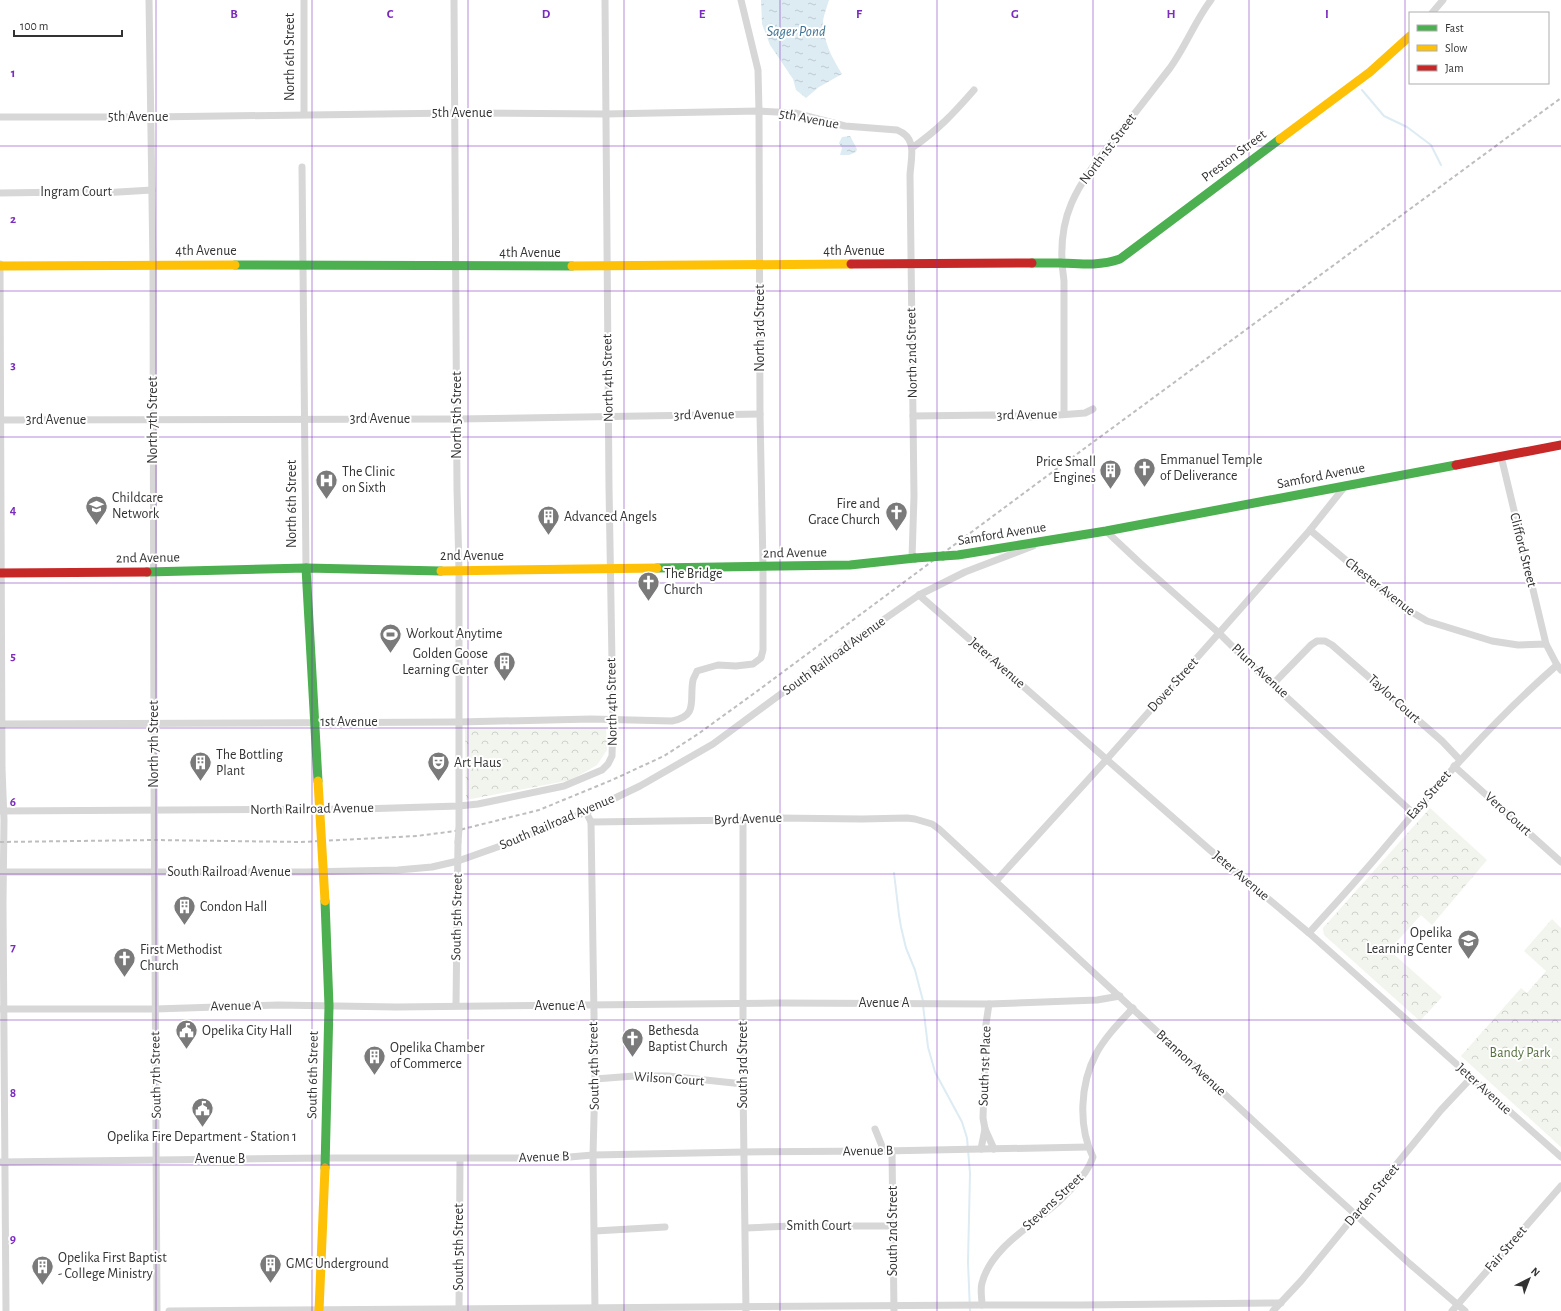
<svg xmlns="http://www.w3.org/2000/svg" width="1561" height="1311" viewBox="0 0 1561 1311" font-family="'Alegreya Sans',sans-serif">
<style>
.park{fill:url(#park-crowns)}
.water{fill:url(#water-ripples)}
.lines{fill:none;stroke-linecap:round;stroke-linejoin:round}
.stream{stroke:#ddebf3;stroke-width:2}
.street{stroke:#d7d7d7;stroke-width:7}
.fast{stroke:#4caf50;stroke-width:9}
.slow{stroke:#ffc107;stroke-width:9}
.jam{stroke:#c62828;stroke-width:9}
.rail{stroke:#bebebe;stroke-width:2;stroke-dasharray:4 3;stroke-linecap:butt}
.street-bridge{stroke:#d7d7d7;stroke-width:7}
.fast-bridge{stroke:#4caf50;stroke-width:9}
.slow-bridge{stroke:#ffc107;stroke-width:9}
.grid{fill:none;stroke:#7b2cbf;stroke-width:1;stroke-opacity:0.55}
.labels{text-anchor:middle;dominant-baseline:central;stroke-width:4;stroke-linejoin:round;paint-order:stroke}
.street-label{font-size:14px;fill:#333;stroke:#fff}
.poi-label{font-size:14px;fill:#333;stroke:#fff;text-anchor:start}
.park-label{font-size:14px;fill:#56703f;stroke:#fff}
.water-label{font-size:15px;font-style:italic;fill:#3f7597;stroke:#fff}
.grid-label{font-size:13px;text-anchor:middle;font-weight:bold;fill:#7b2cbf;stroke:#fff;stroke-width:4;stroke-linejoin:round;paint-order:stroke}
</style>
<defs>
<pattern id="park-crowns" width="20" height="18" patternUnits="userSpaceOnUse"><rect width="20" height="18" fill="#f1f5ed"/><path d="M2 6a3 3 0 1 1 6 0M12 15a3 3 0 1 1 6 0" fill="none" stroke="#cfd2cc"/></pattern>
<pattern id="water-ripples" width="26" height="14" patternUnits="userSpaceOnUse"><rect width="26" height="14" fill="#ddebf3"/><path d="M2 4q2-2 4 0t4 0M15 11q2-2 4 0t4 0" fill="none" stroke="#becad1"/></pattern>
</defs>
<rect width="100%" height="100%" fill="#fff"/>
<g class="park">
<path d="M465,728H606L607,750L597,765L571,780L466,800Z"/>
<path d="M1430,808L1487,860L1432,925L1421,915L1389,950L1442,997L1420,1021L1324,935L1323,928Z"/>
<path d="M1552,919L1561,928V1147L1461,1056L1521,988L1527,993L1546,971L1524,951Z"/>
</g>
<g class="water">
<path d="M761,0H829C827,7 824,14 823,21C823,41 832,58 842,74L819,87L806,98L796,90L793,79L770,45L762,24Z"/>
<path d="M850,136L857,149L856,152L849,155H840L842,148L839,143L842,137Z"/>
</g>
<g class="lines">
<g class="stream">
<path d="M1362,90L1384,116L1407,127L1431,145L1441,165"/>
<path d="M894,873L899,915L901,927L906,948L915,970L923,1001"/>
<path d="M923,1005L928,1047L935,1072L962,1122L967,1138L970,1173L968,1262L970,1311"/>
</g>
<g class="street">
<path d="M149,0L153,265L154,774L157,1311"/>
<path d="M454,0L457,488L459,571V829"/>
<path d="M1432,13L1443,0"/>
<path d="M304,114V0"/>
<path d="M0,117H150L455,113L605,114L759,111L795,113L845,126L897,130C918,138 911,157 910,175L914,496L912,558"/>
<path d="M912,148C939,129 953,114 974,90"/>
<path d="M302,167L306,568"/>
<path d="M0,193L70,192L102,193L152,190"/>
<path d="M0,264L2,768L4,820L3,903L6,1311"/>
<path d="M1064,414V281C1054,216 1077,186 1115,138C1134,115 1152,91 1170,68C1186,46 1195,21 1211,0"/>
<path d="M913,416L992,415L1033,417L1085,413L1093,409"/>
<path d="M0,420L457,419L760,414"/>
<path d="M1501,456L1546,644"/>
<path d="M1310,530L1398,604L1427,621L1492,641L1518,645L1546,644L1557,665L1561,670"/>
<path d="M1106,531L1140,563L1219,633L1247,661L1413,813"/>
<path d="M919,595L1210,850L1309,933L1561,1157"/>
<path d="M1273,684L1311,645L1317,641H1325L1332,645L1442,741L1460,760"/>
<path d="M0,724L459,722L591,719L672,721C699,716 689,700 693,680C694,677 696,674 697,671L718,665L736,666L753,664L761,658L763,650V567L760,414L759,111L758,70L741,0"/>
<path d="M1454,766L1561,862"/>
<path d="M0,811L361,809L459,806L478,804L564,786L602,770L608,764L612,756L613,720L609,487L605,0"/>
<path d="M586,812L591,822L595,1079L593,1155L595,1311"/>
<path d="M743,820V1084L746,1311"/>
<path d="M591,822L743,820L778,818L862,819L907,818L915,819L932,824L939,829L1303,1167L1410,1264L1465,1311"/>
<path d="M0,872H306L398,870L432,867L458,861L506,844L586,812L640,786L713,744L850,643L919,595L965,572L1033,546"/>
<path d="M996,881L1107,759L1219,633L1310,530L1346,485"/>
<path d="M1309,933C1335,904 1361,876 1386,846C1439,783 1494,720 1557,665"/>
<path d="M989,1004L986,1024L983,1118L985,1129L994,1149"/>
<path d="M456,1005L458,842"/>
<path d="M0,1009H155L278,1005L396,1007L779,1003L989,1004L1097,1000L1120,996"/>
<path d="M595,1079L634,1076H668L743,1084"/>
<path d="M875,1129L884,1151"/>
<path d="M981,1149L985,1129"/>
<path d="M892,1150L894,1311"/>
<path d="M0,1162L325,1158H558L593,1155L744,1152L884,1151L1088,1147"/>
<path d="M746,1228L791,1226H893"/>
<path d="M595,1231L665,1227"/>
<path d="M982,1305C982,1298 980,1290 982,1283C991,1248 1030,1227 1056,1204C1061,1200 1066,1194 1071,1189C1080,1180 1089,1170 1093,1157C1078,1127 1080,1084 1096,1054C1105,1037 1120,1022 1133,1008"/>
<path d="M169,1311L982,1305H1080L1281,1303"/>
<path d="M459,1311L460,1159"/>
<path d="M1273,1311L1301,1281L1441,1110L1471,1078"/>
<path d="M1452,1311L1561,1186"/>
</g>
<g class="fast">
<path d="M1032,263C1042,263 1051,263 1061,263C1081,264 1100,266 1120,259L1280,139"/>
<path d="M235,265L572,266"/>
<path d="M943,556L958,555L1106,531L1456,465"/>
<path d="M306,568L318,781"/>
<path d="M657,568L850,565L915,558"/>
<path d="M147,572L306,568L441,571"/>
<path d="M325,1168L329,1006L325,901"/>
</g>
<g class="slow">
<path d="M1280,139L1370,72L1410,36"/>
<path d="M0,266L235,265"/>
<path d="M572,266L851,264"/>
<path d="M441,571L657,568"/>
<path d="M319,1311L325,1168"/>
</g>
<g class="jam">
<path d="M851,264L1032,263"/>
<path d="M1456,465L1561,445"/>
<path d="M0,573L147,572"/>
</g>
<path class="rail" d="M0,842L154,840L301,842L417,836L455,831L539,810L612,780L664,756L698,734L756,692L1047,476L1561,98"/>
<path class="street-bridge" d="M458,842L459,829"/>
<path class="fast-bridge" d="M915,558L943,556"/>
<path class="slow-bridge" d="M318,781L325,901"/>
</g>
<path class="grid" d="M156,0V1311M312,0V1311M468,0V1311M624,0V1311M780,0V1311M937,0V1311M1093,0V1311M1249,0V1311M1405,0V1311M0,146H1561M0,291H1561M0,437H1561M0,583H1561M0,728H1561M0,874H1561M0,1020H1561M0,1165H1561"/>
<defs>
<symbol id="church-pin" viewBox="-11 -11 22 30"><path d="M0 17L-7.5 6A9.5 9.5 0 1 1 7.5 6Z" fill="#7a7a7a" stroke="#fff"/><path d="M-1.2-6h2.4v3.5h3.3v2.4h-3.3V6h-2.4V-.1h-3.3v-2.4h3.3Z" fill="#fff"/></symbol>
<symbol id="building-pin" viewBox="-11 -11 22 30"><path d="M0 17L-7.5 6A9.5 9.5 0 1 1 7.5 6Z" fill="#7a7a7a" stroke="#fff"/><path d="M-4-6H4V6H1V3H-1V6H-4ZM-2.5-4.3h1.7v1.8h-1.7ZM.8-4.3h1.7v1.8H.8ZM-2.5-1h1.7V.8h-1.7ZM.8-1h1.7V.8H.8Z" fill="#fff"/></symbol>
<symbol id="hospital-pin" viewBox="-11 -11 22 30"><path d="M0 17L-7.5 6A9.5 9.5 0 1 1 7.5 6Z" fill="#7a7a7a" stroke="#fff"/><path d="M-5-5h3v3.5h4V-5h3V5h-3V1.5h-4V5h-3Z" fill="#fff"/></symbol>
<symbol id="school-pin" viewBox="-11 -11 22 30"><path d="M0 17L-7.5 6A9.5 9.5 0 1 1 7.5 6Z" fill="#7a7a7a" stroke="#fff"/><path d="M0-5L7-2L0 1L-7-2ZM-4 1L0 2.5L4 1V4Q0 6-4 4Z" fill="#fff"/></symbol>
<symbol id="stadium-pin" viewBox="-11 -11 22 30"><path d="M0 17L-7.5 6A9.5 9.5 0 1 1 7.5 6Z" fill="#7a7a7a" stroke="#fff"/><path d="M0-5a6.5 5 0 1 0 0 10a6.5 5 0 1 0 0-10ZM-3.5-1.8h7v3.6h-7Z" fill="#fff"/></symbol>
<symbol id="theatre-pin" viewBox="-11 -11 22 30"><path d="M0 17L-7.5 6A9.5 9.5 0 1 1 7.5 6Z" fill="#7a7a7a" stroke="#fff"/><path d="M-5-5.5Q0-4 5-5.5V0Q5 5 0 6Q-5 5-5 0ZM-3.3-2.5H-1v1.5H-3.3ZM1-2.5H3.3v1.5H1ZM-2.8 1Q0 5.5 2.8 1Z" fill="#fff"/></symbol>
<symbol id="civic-pin" viewBox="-11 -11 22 30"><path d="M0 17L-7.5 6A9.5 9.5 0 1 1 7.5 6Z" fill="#7a7a7a" stroke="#fff"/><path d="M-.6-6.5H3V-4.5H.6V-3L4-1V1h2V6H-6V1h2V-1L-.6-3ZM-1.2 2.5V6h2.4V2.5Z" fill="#fff"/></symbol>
</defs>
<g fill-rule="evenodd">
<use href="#church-pin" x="1132" y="456" width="25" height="34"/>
<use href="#building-pin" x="1098" y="458" width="25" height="34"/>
<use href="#hospital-pin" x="314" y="468" width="25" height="34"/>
<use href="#school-pin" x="84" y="494" width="25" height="34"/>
<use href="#church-pin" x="884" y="500" width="25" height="34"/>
<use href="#building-pin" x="536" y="504" width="25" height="34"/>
<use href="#church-pin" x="636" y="570" width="25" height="34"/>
<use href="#stadium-pin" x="378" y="622" width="25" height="34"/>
<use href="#building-pin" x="492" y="650" width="25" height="34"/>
<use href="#building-pin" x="188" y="750" width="25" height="34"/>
<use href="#theatre-pin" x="426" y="750" width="25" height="34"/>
<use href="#building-pin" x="172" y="894" width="25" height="34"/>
<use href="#school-pin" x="1456" y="928" width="25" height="34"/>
<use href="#church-pin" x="112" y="946" width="25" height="34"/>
<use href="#civic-pin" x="174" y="1018" width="25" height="34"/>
<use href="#church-pin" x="620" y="1026" width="25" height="34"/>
<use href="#building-pin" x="362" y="1044" width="25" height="34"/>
<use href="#civic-pin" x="190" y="1096" width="25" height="34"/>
<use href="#building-pin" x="258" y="1252" width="25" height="34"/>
<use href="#building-pin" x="30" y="1254" width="25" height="34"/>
</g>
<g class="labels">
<g class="street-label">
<text transform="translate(290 57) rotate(-90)">North 6th Street</text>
<text x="462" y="113">5th Avenue</text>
<text x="138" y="117">5th Avenue</text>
<text transform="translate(809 119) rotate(11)">5th Avenue</text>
<text transform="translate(1108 149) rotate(-53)">North 1st Street</text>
<text transform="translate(1234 156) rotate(-37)">Preston Street</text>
<text x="76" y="192">Ingram Court</text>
<text x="206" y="251">4th Avenue</text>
<text x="854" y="251">4th Avenue</text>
<text x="530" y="253">4th Avenue</text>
<text transform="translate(760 328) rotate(-90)">North 3rd Street</text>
<text transform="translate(912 353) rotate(-91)">North 2nd Street</text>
<text transform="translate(608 378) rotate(-91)">North 4th Street</text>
<text transform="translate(457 415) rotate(-90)">North 5th Street</text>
<text transform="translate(704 415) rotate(-1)">3rd Avenue</text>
<text transform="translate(1027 415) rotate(-1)">3rd Avenue</text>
<text x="380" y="419">3rd Avenue</text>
<text x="56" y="420">3rd Avenue</text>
<text transform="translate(153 420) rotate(-90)">North 7th Street</text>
<text transform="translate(1321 476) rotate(-11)">Samford Avenue</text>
<text transform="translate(292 504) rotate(-90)">North 6th Street</text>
<text transform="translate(1002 534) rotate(-9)">Samford Avenue</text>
<text transform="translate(1523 550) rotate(76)">Clifford Street</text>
<text transform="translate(795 553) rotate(-1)">2nd Avenue</text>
<text x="472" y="556">2nd Avenue</text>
<text transform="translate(148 558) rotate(-1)">2nd Avenue</text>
<text transform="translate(1380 587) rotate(38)">Chester Avenue</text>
<text transform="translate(834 656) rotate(-36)">South Railroad Avenue</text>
<text transform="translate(997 663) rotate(41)">Jeter Avenue</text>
<text transform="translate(1260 671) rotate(43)">Plum Avenue</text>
<text transform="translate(1173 685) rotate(-48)">Dover Street</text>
<text transform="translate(1394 699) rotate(42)">Taylor Court</text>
<text transform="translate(612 702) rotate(-91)">North 4th Street</text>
<text x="349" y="722">1st Avenue</text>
<text transform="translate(154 744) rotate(-90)">North 7th Street</text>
<text transform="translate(1429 795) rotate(-49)">Easy Street</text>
<text transform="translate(312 809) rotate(-1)">North Railroad Avenue</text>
<text transform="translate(1508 814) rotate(42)">Vero Court</text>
<text transform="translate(748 819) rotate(-2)">Byrd Avenue</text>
<text transform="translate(557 822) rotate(-23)">South Railroad Avenue</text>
<text x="229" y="872">South Railroad Avenue</text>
<text transform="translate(1241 876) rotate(40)">Jeter Avenue</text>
<text transform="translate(457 917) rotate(-89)">South 5th Street</text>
<text x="884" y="1003">Avenue A</text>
<text transform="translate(236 1006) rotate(-1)">Avenue A</text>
<text x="560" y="1006">Avenue A</text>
<text transform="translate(1191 1063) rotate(43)">Brannon Avenue</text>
<text transform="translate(743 1065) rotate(-90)">South 3rd Street</text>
<text transform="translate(594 1066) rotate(-91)">South 4th Street</text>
<text transform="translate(985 1066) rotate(-88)">South 1st Place</text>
<text transform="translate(156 1075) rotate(-91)">South 7th Street</text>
<text transform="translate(313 1075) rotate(-89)">South 6th Street</text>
<text transform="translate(669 1079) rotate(4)">Wilson Court</text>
<text transform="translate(1484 1089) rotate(42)">Jeter Avenue</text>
<text transform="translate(868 1151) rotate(-1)">Avenue B</text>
<text transform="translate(544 1157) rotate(-2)">Avenue B</text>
<text x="220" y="1159">Avenue B</text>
<text transform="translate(1372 1195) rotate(-50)">Darden Street</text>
<text transform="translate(1053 1202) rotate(-43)">Stevens Street</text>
<text x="819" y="1226">Smith Court</text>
<text transform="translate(893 1231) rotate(-90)">South 2nd Street</text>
<text transform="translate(459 1247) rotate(-90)">South 5th Street</text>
<text transform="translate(1506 1249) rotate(-49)">Fair Street</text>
</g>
<g class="poi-label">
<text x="1160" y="460">Emmanuel Temple<tspan x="1160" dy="16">of Deliverance</tspan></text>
<text x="1096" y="462" text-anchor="end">Price Small<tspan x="1096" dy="16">Engines</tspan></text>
<text x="342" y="472">The Clinic<tspan x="342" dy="16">on Sixth</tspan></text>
<text x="112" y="498">Childcare<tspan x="112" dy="16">Network</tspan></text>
<text x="880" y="504" text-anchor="end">Fire and<tspan x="880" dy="16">Grace Church</tspan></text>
<text x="564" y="517">Advanced Angels</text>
<text x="664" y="574">The Bridge<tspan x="664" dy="16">Church</tspan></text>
<text x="406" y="634">Workout Anytime</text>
<text x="488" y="654" text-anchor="end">Golden Goose<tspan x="488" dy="16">Learning Center</tspan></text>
<text x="216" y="755">The Bottling<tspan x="216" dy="16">Plant</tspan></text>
<text x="454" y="763">Art Haus</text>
<text x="200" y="907">Condon Hall</text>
<text x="1452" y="933" text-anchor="end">Opelika<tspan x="1452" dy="16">Learning Center</tspan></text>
<text x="140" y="950">First Methodist<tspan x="140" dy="16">Church</tspan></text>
<text x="202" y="1031">Opelika City Hall</text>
<text x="648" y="1031">Bethesda<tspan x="648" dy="16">Baptist Church</tspan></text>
<text x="390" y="1048">Opelika Chamber<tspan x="390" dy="16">of Commerce</tspan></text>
<text x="202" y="1137" text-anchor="middle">Opelika Fire Department - Station 1</text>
<text x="58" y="1258">Opelika First Baptist<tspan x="58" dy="16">- College Ministry</tspan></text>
<text x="286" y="1264">GMC Underground</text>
</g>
<g class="park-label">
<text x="1520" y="1053">Bandy Park</text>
</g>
<g class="water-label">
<text x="796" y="31">Sager Pond</text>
</g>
</g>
<g class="grid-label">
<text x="234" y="18">B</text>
<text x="390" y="18">C</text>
<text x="546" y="18">D</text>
<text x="702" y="18">E</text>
<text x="859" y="18">F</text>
<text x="1015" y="18">G</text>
<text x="1171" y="18">H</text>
<text x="1327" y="18">I</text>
<text x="13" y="77">1</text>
<text x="13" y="223">2</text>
<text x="13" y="369">3</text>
<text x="13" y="514">4</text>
<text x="13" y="660">5</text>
<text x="13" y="806">6</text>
<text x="13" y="951">7</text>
<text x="13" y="1097">8</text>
<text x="13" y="1243">9</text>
</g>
<rect x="1409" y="12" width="140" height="72" fill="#ffffff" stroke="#adadad"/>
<rect x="1417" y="25" width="20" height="6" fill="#4caf50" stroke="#adadad"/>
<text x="1445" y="32" font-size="12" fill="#333333">Fast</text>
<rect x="1417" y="45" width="20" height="6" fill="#ffc107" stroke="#adadad"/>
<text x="1445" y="52" font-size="12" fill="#333333">Slow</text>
<rect x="1417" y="65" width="20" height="6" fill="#c62828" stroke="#adadad"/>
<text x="1445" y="72" font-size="12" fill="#333333">Jam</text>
<g transform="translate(1529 1279) rotate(42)" stroke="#ffffff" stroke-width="3" paint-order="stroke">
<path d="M0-3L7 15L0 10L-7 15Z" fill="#333333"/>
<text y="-6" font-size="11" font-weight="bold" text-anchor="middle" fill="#333333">N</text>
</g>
<path d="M14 30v6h108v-6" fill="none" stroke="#333333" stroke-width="2"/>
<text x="20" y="30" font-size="12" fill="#333333" stroke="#ffffff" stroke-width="3" paint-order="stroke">100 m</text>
</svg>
